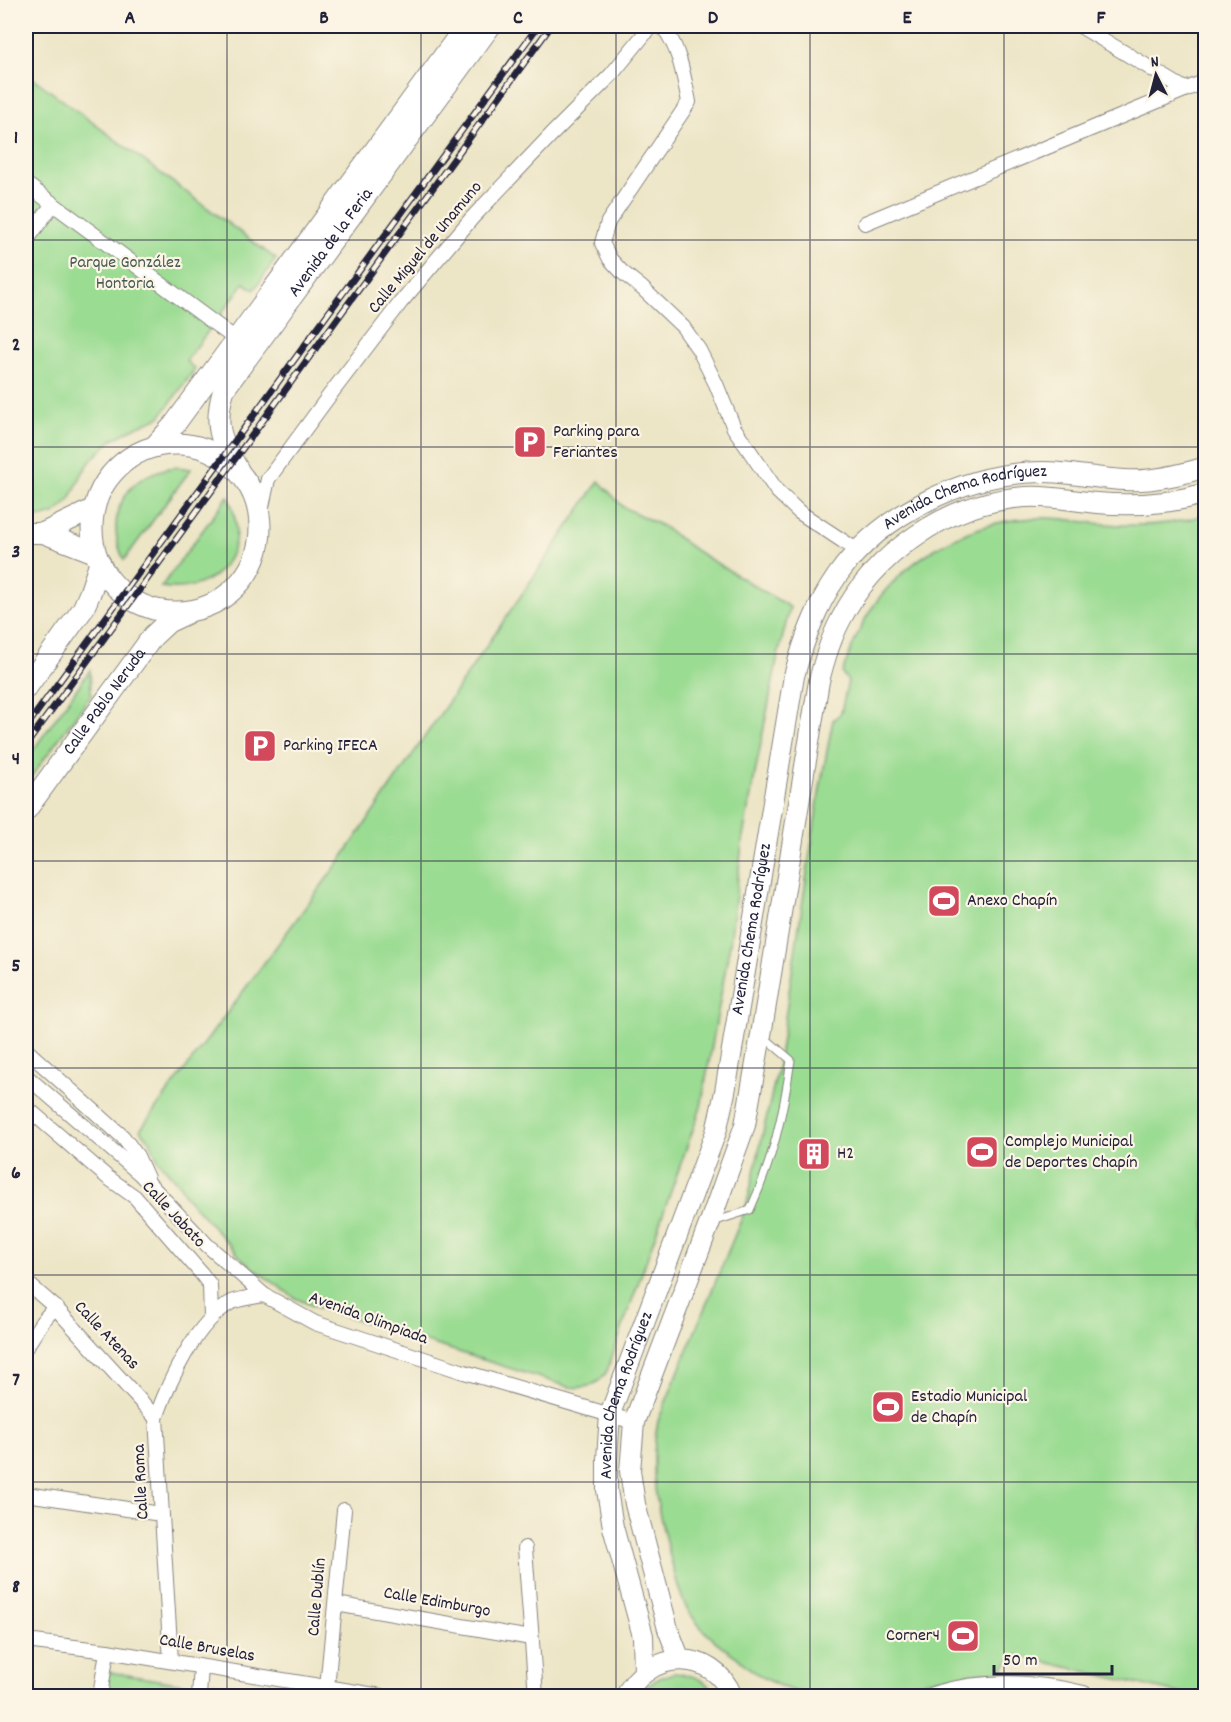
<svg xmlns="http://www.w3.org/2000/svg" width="1231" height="1722" viewBox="0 0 1231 1722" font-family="Dekko,sans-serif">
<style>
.green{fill:#9bdc93;stroke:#5e7f67;stroke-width:1.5}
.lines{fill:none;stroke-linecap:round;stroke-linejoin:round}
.lane-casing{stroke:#878480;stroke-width:9}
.street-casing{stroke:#878480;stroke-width:16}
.secondary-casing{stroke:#878480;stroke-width:22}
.primary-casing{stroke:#878480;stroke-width:23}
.lane{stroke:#fff;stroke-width:7}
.street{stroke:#fff;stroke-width:14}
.secondary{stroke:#fff;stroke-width:20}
.primary{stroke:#fff;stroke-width:21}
.rail-casing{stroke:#22223b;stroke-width:7}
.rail{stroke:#fcf5e5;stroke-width:4.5;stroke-dasharray:14;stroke-linecap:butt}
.grid{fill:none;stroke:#22223b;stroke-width:1.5;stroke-opacity:0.55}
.labels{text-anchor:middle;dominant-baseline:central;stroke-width:4.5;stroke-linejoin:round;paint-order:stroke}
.street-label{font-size:18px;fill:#22223b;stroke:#fcf5e5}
.park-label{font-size:18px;fill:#465a55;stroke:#fcf5e5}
.poi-label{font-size:18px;fill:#22223b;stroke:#fcf5e5;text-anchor:start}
.neatline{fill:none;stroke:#22223b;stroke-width:2}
.grid-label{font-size:20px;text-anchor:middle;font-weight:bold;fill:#22223b}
</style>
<rect width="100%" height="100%" fill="#fcf5e5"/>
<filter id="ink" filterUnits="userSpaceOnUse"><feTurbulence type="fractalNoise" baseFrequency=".0167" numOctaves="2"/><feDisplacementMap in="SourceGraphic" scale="12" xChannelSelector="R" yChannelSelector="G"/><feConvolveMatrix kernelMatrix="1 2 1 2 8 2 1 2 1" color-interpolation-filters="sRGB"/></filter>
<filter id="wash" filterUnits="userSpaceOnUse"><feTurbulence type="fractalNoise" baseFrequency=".008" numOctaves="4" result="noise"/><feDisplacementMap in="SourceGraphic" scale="24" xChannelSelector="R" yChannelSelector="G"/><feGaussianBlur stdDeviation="1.35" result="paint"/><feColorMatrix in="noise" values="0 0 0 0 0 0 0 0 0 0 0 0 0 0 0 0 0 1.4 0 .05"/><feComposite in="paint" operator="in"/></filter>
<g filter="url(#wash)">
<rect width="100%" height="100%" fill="#ece5c6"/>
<g class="green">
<path d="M26,73L276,259L254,290L244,283L186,361L195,369L160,417L138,426L113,439L93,458L83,472L70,499L63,507L53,514L43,517L26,516Z"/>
<path d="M178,467L191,469L124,560C102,515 127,471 178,467Z"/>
<path d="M599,481L623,507L662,526L698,552L790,607L777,660L743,836L730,944L701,1107L607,1371C598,1386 585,1389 569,1387L313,1306L295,1298L245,1262L186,1197L181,1187L158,1160L150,1141L140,1130L342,858Z"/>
<path d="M228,496C252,548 219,596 161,587Z"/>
<path d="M1205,515V1696H1190L1016,1655L1008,1662L1002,1671C978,1673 954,1675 930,1680C890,1690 851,1701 809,1695C788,1692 756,1676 741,1661C737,1656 731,1654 727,1650C714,1641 700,1628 691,1615C680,1599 676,1578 671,1560C657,1509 648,1474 658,1421L746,1208L777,1071L820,788L833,720L841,713L848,681L842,673C853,644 864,615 884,592C925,545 984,517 1046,518C1066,518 1086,523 1105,524C1139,527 1173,525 1205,515Z"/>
<path d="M90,670L91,695L26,784V760Z"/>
<path d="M109,1672L188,1685V1696H106Z"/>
<path d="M674,1673C693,1674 707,1680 717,1696H639C649,1683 658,1677 674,1673Z"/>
<path d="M212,1682L269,1692V1696H211Z"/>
</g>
</g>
<g filter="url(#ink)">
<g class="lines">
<defs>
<path id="lane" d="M713,1222L750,1210C773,1160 783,1115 791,1060L764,1037"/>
<g id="street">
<path d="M662,26C679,45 684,77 689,102L608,222L602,243L610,259L622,272L642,288L683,327L699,350L716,384L734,428L777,491L799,512L858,551"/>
<path d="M1080,26L1185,89"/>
<path d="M26,184L237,340"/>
<path d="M865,223L1206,81"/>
<path d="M26,241L53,204"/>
<path d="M260,516L268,479L329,396L401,302L472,218L552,134L611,75L651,26"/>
<path d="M26,1050L123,1137L137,1156L147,1178"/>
<path d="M26,1076L140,1174L207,1245L264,1295L315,1323L461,1371L634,1422"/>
<path d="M26,1107L107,1177L135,1197L201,1273L210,1285L211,1317"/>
<path d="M26,1282L55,1307L156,1418"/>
<path d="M26,1347L42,1322L55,1307"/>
<path d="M26,1494L161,1514"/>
<path d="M525,1548L536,1696"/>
<path d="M336,1604L531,1638"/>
<path d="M26,1641L107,1651L381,1696"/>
<path d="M171,1661L156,1418C169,1381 196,1321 232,1302C241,1298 254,1297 264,1295"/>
<path d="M327,1688L344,1510"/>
<path d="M100,1696L107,1651"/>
<path d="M199,1696L201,1667"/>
</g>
<g id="secondary">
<path d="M26,533H43L95,553"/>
<path d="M43,533L93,509"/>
<path d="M680,1660L668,1629L635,1504L630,1471L634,1422L710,1222L745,1125L761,1035L819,681C824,661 830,640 840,621C874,553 948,502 1025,497C1049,495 1073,501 1097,503C1133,506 1171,504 1206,493"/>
<path id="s1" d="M644,1672L643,1636L613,1527L607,1490V1459L610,1414L716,1132L725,1092L794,676C804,640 816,606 837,576C881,513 967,472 1043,472C1070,472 1097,479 1125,480C1152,482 1180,475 1206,467"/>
<path d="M626,1696C647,1650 713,1647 732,1696"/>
<path d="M936,1696C985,1682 1034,1684 1083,1696"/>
</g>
<g id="primary">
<circle cx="176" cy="528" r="84"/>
<path d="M155,446L174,425L466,26"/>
<path id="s2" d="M238,470C220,439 213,425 224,389L490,26"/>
<path d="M26,688L83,609L90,593L100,563"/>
<path id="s3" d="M26,810L153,636L168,622L187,613"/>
</g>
</defs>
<use href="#lane" class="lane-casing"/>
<use href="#street" class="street-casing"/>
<use href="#secondary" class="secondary-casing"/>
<use href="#primary" class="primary-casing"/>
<use href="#lane" class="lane"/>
<use href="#street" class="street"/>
<use href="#secondary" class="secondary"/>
<use href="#primary" class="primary"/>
<defs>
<g id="rail">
<path d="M26,727L538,26"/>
<path d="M26,745L551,26"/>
</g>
</defs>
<use href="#rail" class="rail-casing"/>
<use href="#rail" class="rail"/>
</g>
</g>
<path class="grid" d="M227,26V1696M421,26V1696M616,26V1696M810,26V1696M1004,26V1696M26,240H1206M26,447H1206M26,654H1206M26,861H1206M26,1068H1206M26,1275H1206M26,1482H1206"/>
<defs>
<symbol id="parking-square" viewBox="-11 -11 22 22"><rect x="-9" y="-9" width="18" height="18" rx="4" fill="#d1495b" stroke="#fcf5e5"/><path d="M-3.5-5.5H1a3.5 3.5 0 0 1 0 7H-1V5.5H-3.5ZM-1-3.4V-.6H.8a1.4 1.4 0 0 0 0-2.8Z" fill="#fff"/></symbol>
<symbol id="stadium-square" viewBox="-11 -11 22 22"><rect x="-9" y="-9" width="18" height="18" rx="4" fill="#d1495b" stroke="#fcf5e5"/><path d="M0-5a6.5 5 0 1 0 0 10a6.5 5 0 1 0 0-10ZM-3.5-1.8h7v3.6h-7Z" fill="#fff"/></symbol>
<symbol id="building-square" viewBox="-11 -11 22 22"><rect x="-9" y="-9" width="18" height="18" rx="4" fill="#d1495b" stroke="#fcf5e5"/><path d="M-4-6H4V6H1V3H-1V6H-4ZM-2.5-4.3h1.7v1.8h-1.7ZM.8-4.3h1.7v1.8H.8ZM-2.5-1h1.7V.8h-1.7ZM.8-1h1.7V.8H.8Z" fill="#fff"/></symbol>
</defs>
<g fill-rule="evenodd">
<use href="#parking-square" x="511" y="423" width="38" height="38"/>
<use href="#parking-square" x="241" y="727" width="38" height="38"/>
<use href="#stadium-square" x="925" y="882" width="38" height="38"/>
<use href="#stadium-square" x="963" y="1133" width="38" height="38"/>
<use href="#building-square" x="795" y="1135" width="38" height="38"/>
<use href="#stadium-square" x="869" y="1388" width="38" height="38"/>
<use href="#stadium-square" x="944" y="1617" width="38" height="38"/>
</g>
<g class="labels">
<g class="street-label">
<text stroke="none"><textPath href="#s2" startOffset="267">Avenida de la Feria</textPath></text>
<text transform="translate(426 248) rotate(-50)">Calle Miguel de Unamuno</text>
<text stroke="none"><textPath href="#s1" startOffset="1292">Avenida Chema Rodríguez</textPath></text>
<text stroke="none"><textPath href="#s3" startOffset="134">Calle Pablo Neruda</textPath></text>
<text stroke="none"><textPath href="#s1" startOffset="770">Avenida Chema Rodríguez</textPath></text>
<text transform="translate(173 1215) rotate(47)">Calle Jabato</text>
<text transform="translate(368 1319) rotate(20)">Avenida Olimpiada</text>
<text transform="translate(106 1336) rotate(47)">Calle Atenas</text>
<text stroke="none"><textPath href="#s1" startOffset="284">Avenida Chema Rodríguez</textPath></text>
<text transform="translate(142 1482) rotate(-93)">Calle Roma</text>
<text transform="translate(318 1597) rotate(-85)">Calle Dublín</text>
<text transform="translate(437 1603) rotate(10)">Calle Edimburgo</text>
<text transform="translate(207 1649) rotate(10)">Calle Bruselas</text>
</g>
<g class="park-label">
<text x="125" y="263">Parque González<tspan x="125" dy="21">Hontoria</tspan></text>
</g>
<g class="poi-label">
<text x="553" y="432">Parking para<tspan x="553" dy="21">Feriantes</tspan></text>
<text x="283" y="746">Parking IFECA</text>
<text x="967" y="901">Anexo Chapín</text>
<text x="1005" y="1142">Complejo Municipal<tspan x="1005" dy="21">de Deportes Chapín</tspan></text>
<text x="837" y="1154">H2</text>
<text x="911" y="1397">Estadio Municipal<tspan x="911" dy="21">de Chapín</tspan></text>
<text x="940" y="1636" text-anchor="end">Corner4</text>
</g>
</g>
<rect width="1231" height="1722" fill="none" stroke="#fcf5e5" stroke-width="66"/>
<g transform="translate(1156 75) rotate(354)" stroke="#fcf5e5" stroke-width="4.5" paint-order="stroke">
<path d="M0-4.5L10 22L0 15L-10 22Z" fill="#22223b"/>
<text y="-9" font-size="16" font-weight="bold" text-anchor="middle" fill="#22223b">N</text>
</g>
<path d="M994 1665v9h118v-9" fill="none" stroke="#22223b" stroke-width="3"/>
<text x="1003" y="1665" font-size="18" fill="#22223b" stroke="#fcf5e5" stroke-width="4.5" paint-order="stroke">50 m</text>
<rect x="33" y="33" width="1165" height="1656" class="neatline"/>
<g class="grid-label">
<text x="130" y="23">A</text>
<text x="324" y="23">B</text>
<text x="518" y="23">C</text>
<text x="713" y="23">D</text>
<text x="907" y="23">E</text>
<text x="1101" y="23">F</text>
<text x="16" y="143">1</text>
<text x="16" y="350">2</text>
<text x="16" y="557">3</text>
<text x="16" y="764">4</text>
<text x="16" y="971">5</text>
<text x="16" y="1178">6</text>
<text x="16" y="1385">7</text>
<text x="16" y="1592">8</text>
</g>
</svg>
